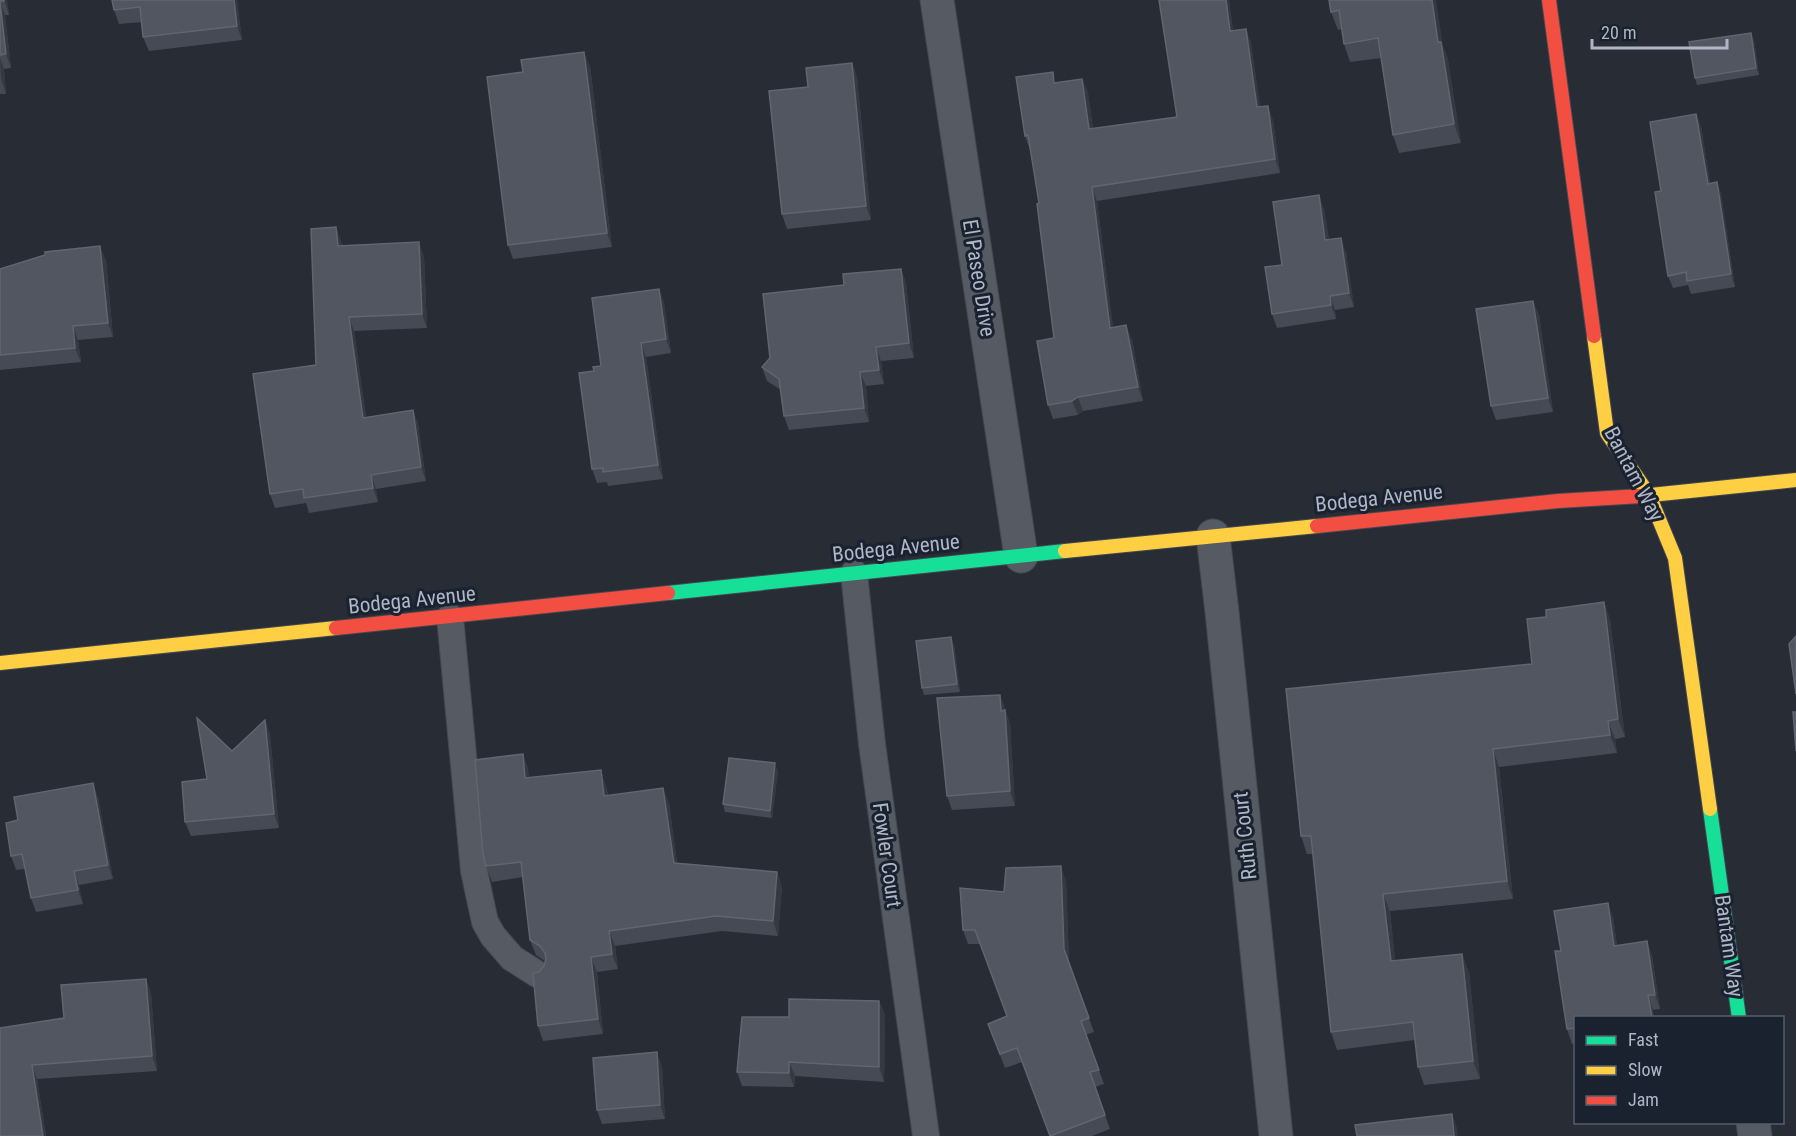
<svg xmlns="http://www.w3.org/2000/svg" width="1796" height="1136" viewBox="0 0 1796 1136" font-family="'Roboto Condensed',sans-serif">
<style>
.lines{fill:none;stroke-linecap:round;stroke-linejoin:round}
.lane-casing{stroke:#444850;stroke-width:28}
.street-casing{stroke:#444850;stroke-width:35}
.fast-casing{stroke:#444850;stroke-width:16}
.slow-casing{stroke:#444850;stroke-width:16}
.jam-casing{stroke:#444850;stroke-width:16}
.lane{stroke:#565a63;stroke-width:26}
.street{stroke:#565a63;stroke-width:33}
.fast{stroke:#16e098;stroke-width:14}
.slow{stroke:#ffcf43;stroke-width:14}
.jam{stroke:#f24e42;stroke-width:14}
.wall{fill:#464a54}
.shaded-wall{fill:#353942}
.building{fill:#515660;stroke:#606570;stroke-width:1.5}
.labels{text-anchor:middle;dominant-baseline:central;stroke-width:6;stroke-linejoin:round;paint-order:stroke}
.street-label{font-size:21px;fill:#afb7c7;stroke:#1a2230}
</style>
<rect width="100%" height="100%" fill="#272c35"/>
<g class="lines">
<defs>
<g id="lane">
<path d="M854,573L872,744L926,1136"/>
<path d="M450,617L474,871L485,922L493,936L512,958L537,974"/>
</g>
<g id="street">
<path d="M937,0L1021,556"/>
<path d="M1213,536L1222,612L1276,1136"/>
<path d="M1753,1122L1755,1136"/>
</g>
<g id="fast">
<path d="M668,593L1065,551"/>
<path d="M1710,809L1739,1018"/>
</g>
<g id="slow">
<path d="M1594,336L1607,433L1649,495L1675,558L1710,809"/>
<path d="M1641,496L1796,480"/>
<path d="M1065,551L1317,526"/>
<path d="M0,663L336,628"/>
</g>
<g id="jam">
<path d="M1549,0L1594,336"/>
<path d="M1317,526L1558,501L1641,496"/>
<path d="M336,628L668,593"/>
</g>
</defs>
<use href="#lane" class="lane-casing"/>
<use href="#street" class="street-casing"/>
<use href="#fast" class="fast-casing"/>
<use href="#slow" class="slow-casing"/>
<use href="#jam" class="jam-casing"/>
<use href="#lane" class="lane"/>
<use href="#street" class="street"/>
<use href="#fast" class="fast"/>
<use href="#slow" class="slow"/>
<use href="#jam" class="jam"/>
</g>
<g class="wall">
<path d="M0,0H7L9,15H5L11,68L4,69L6,94H0Z"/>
<path d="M112,0H237L242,40L149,51L143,37L142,22L119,24L114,10Z"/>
<path d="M1159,0H1229L1233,31L1246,29L1251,43L1260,107L1273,120L1280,173L1097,201L1113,327L1132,339L1143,401L1083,411L1078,415L1053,419L1048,405L1054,338L1039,203L1031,150H1030L1025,136L1057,83L1082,79L1088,93L1093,129L1177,117Z"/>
<path d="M1329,0L1443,46L1448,60L1461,143L1399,153L1393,135L1381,58L1350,62L1344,44L1342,29L1338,30L1331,12Z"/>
<path d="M1754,40L1759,75L1697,85L1695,78Z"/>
<path d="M852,63L857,77L871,220L787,229L782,214L808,87Z"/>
<path d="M590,66L612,247L513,259L508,245Z"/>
<path d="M1696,114L1701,126L1710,183L1717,182L1721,194L1735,287L1691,294L1688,285L1673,288L1668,276L1661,191Z"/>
<path d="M1319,195L1324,210L1329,240L1346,252L1354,307L1335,310L1336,319L1277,328L1272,314L1282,265Z"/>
<path d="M336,227L342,245L424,256L427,328L354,331L366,417L413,410L418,424L426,481L376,489L378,502L309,513L306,503L275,508L270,494L316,365Z"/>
<path d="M106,260L113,337L78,340L81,362L0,370V269Z"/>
<path d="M901,269L906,283L914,358L881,361L884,384L866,386L869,422L789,430L784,416L781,390L767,381L762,367L844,285Z"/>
<path d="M659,289L664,303L671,353L646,357L663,479L608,486L607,482L597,483L592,469L594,371L601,366Z"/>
<path d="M1539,315L1553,412L1496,420L1491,406Z"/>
<path d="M1604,602L1610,620L1625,737L1615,739L1617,753L1499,767L1513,899L1390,911L1395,960L1469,972L1480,1079L1424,1085L1418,1067L1415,1040L1337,1050L1331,1032L1313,854H1307L1301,836L1532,664L1546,617Z"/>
<path d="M954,644L960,692L924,695L922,688Z"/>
<path d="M1000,695L1010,724L1015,806L952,810L947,796Z"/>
<path d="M265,720L270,735L279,828L191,836L185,822L207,779L232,751Z"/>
<path d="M523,754L528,769L529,778L606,786L608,796L669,803L677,863L777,872L782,887L778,936L722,931L615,946L618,969L597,972L603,1034L543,1041L538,1026L539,972L544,966L546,962L536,955L530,940L523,877L492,882L486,866Z"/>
<path d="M778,771L772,818L725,812L723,804Z"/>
<path d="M98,797L113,879L79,885L83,904L36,912L31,898L25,869L16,870L11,856L18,820Z"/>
<path d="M1066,880L1069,963L1094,1032L1086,1035L1104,1084L1095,1087L1110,1129L1092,1136H1050L1022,1062L1005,1068L988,1024L1007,1016L980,944H968L963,930L1004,892Z"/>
<path d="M1613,917L1617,946L1652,955L1660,1009L1575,1017V1043L1572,1044L1567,1029L1561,951Z"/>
<path d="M146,979L151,993L157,1071L37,1079L46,1136H0V1028L64,1018Z"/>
<path d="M879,1001L885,1015L884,1082L795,1076L794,1087L742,1086L737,1072L789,1017Z"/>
<path d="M662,1066L665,1119L602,1124L597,1110Z"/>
</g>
<g class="shaded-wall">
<path d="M4,0H7L9,15Z"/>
<path d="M234,0H237L242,40L237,26Z"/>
<path d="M1226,0H1229L1235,45L1230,31Z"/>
<path d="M1432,0H1436L1443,46L1448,60L1461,143L1454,124L1438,42Z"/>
<path d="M0,1L5,15L11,68L6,54Z"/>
<path d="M1246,29L1251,43L1262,121L1257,107Z"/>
<path d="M1751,33L1754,40L1759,75L1756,68Z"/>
<path d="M584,52L590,66L612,247L607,233Z"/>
<path d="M0,58L4,69L6,94L1,79Z"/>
<path d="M852,63L857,77L871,220L866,206Z"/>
<path d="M1082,79L1088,93L1095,143L1089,129Z"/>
<path d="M1268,106L1273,120L1280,173L1275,159Z"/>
<path d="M1696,114L1701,126L1712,196L1708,184Z"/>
<path d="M1717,182L1721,194L1735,287L1731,274Z"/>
<path d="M1092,187L1097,201L1115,342L1110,328Z"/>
<path d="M1319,195L1324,210L1331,255L1325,240Z"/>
<path d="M336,227L341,241L344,260L338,246Z"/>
<path d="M1341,238L1346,252L1354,307L1349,293Z"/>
<path d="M419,242L424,256L427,328L422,314Z"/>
<path d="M100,246L106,260L113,337L108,323Z"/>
<path d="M901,269L906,283L914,358L909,343Z"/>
<path d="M659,289L664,303L671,353L666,339Z"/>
<path d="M1330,296L1335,310L1336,319L1331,305Z"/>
<path d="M1533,301L1539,315L1553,412L1548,398Z"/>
<path d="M349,317L354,331L368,432L363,418Z"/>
<path d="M1126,325L1132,339L1143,401L1138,387Z"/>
<path d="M73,326L78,340L81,362L75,348Z"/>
<path d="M641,343L646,357L663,479L658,465Z"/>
<path d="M876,347L881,361L884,384L879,370Z"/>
<path d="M860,372L866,386L869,422L864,408Z"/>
<path d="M1078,397L1083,411L1078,415L1072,401Z"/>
<path d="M413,410L418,424L426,481L421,467Z"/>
<path d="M371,475L376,489L378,502L373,488Z"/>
<path d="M1604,602L1610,620L1625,737L1618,719Z"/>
<path d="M951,637L954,644L960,692L957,684Z"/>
<path d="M1000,695L1010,724L1015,806L1010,791Z"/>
<path d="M265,720L270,735L279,828L274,814Z"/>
<path d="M1608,721L1615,739L1617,753L1610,735Z"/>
<path d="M1493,749L1499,767L1513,899L1507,881Z"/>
<path d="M523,754L528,769L531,793L525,778Z"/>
<path d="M775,763L778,771L772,818L770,811Z"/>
<path d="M601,770L606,786L609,811L604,796Z"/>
<path d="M93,783L98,797L113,879L108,865Z"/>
<path d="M663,788L669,803L679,878L674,863Z"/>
<path d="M1061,866L1066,880L1069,963L1064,949Z"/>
<path d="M74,871L79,885L83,904L78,890Z"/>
<path d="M777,872L782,887L778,936L773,921Z"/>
<path d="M1383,894L1390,911L1397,979L1391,961Z"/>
<path d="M1608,903L1613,917L1619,960L1614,946Z"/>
<path d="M609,931L615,946L618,969L612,954Z"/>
<path d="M1647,941L1652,955L1660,1009L1655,995Z"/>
<path d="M1462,954L1469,972L1480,1079L1473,1061Z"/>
<path d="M591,957L597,972L603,1034L598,1019Z"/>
<path d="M146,979L151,993L157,1071L152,1056Z"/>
<path d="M1648,995L1653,1010L1655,1017H1652Z"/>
<path d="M879,1001L885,1015L884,1082L879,1067Z"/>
<path d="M657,1052L662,1066L665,1119L660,1105Z"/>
<path d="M789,1062L795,1076L794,1087L789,1073Z"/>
<path d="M32,1065L37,1079L46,1136H43Z"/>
<path d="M1452,1114L1457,1128L1458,1136H1454Z"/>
</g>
<g class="building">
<path d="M0,0H4V1H0L6,54L0,55Z"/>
<path d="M112,0H234L237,26L143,37L140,7L114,10Z"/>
<path d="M1159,0H1226L1230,31L1246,29L1257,107L1268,106L1275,159L1092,187L1110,328L1126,325L1138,387L1078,397L1072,401L1048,405L1037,341L1054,338L1037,204L1039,203L1028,135L1025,136L1016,77L1053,72L1054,83L1082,79L1089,129L1177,117Z"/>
<path d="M1329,0H1432L1438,42H1441L1454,124L1393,135L1378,38L1344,44L1339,10L1331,12Z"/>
<path d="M1751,33L1756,68L1695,78L1689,42Z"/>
<path d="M584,52L607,233L508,245L487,77L523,72L521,60Z"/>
<path d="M852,63L866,206L782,214L769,91L808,87L806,68Z"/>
<path d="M1696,114L1708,184L1717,182L1731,274L1687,281L1686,272L1668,276L1655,192L1661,191L1650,122Z"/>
<path d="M1319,195L1325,240L1341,238L1349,293L1330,296L1331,305L1272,314L1265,267L1282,265L1273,202Z"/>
<path d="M336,227L338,246L419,242L422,314L349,317L363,418L413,410L421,467L371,475L373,488L304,498L303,489L270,494L253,374L316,365L311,229Z"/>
<path d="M100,246L108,323L73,326L75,348L0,355V269L45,255V252Z"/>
<path d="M901,269L909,343L876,347L879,370L860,372L864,408L784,416L779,379L762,367L770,358L763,294L844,285L843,274Z"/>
<path d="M659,289L666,339L641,343L658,465L603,472V468L592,469L579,373L594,371L593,367L601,366L592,298Z"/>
<path d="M1533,301L1548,398L1491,406L1476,309Z"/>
<path d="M1604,602L1618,719L1608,721L1610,735L1493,749L1507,881L1383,894L1391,961L1462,954L1473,1061L1418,1067L1413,1022L1331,1032L1311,836H1301L1286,689L1532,664L1527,619L1546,617V610Z"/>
<path d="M1796,636V694L1789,644Z"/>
<path d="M951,637L957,684L922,688L916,641Z"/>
<path d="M1000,695L1001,711L1005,710L1010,791L947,796L937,698Z"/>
<path d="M1793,712H1796V751Z"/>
<path d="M197,718L232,751L265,720L274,814L185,822L182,782L207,779Z"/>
<path d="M523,754L525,778L601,770L604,796L663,788L674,863L777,872L773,921L716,916L609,931L612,954L591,957L598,1019L538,1026L533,973L539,972L544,966L546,959L545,953L540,946L530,940L521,862L486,866L483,854L475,760Z"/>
<path d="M729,758L775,763L770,811L723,804Z"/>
<path d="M93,783L108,865L74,871L78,890L31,898L22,854L11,856L6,823L18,820L14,797Z"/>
<path d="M1061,866L1064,949L1089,1018L1081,1021L1099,1070L1090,1072L1105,1115L1050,1136L1017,1048L1000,1054L988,1024L1007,1016L975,930H963L960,888L1004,892L1006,868Z"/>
<path d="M1608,903L1614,946L1647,941L1655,995H1648L1652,1017H1575V1028L1567,1029L1555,951H1561L1554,911Z"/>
<path d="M146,979L152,1056L32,1065L43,1136H0V1028L64,1018L61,985Z"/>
<path d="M789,999L879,1001V1067L789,1062V1073L737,1072L742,1017H789Z"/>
<path d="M657,1052L660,1105L597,1110L593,1058Z"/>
<path d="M1452,1114L1454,1136H1357L1355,1125Z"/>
</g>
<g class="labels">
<g class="street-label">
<text transform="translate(979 278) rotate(81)">El Paseo Drive</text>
<text transform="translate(1634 474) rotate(62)">Bantam Way</text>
<text transform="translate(1379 498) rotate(-6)">Bodega Avenue</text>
<text transform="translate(896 548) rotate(-6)">Bodega Avenue</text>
<text transform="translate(412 600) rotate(-6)">Bodega Avenue</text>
<text transform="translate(1245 836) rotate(-96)">Ruth Court</text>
<text transform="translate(887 855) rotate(82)">Fowler Court</text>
<text transform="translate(1729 946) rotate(82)">Bantam Way</text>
</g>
</g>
<rect x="1574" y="1016" width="210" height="108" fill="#1a2230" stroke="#565e6c" stroke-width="1.5"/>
<rect x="1586" y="1036" width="30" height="9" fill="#16e098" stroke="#565e6c" stroke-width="1.5"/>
<text x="1628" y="1046" font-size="18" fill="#afb7c7">Fast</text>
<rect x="1586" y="1066" width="30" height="9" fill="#ffcf43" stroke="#565e6c" stroke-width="1.5"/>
<text x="1628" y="1076" font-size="18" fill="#afb7c7">Slow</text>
<rect x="1586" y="1096" width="30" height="9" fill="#f24e42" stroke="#565e6c" stroke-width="1.5"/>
<text x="1628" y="1106" font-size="18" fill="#afb7c7">Jam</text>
<path d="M1592 39v9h135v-9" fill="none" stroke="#afb7c7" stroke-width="3"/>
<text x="1601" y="39" font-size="18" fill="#afb7c7" stroke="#1a2230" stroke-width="4.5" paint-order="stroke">20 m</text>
</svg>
